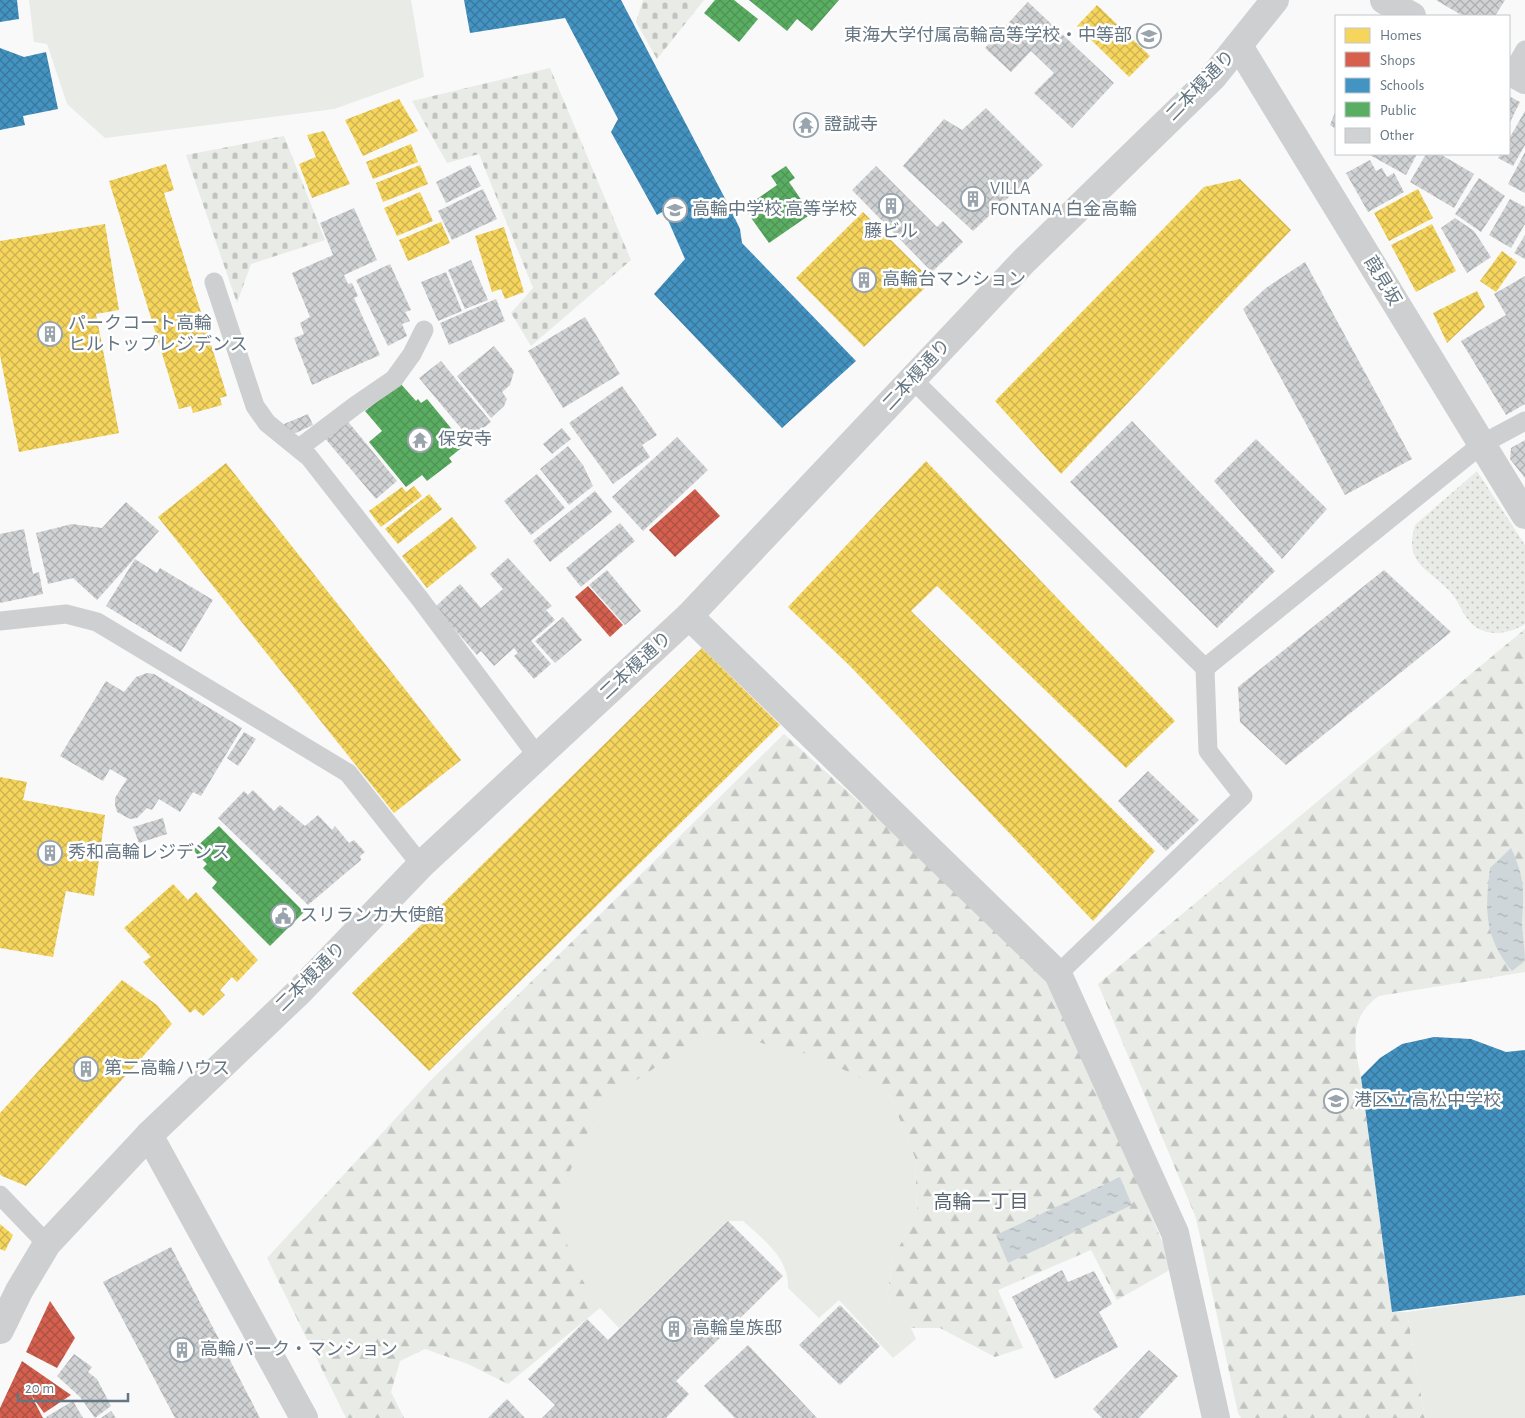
<svg xmlns="http://www.w3.org/2000/svg" width="1525" height="1418" viewBox="0 0 1525 1418" font-family="'Alegreya Sans','Noto Sans JP',sans-serif">
<style>
.grass{fill:url(#grass-dots)}
.forest{fill:url(#forest-firs)}
.cemetery{fill:url(#cemetery-stones)}
.garden{fill:#e8ebe6}
.water{fill:url(#water-ripples)}
.homes{fill:url(#homes-cross-hatch)}
.shops{fill:url(#shops-cross-hatch)}
.schools{fill:url(#schools-cross-hatch)}
.public{fill:url(#public-cross-hatch)}
.building{fill:url(#building-cross-hatch)}
.lines{fill:none;stroke-linecap:round;stroke-linejoin:round}
.service{stroke:#cecfd0;stroke-width:19}
.minor{stroke:#cecfd0;stroke-width:28}
.tertiary{stroke:#cecfd0;stroke-width:28}
.labels{text-anchor:middle;dominant-baseline:central;stroke-width:5;stroke-linejoin:round;paint-order:stroke}
.poi-label{font-size:18px;fill:#657683;stroke:#fff;text-anchor:start}
.street-label{font-size:18px;fill:#657683;stroke:#fff}
.neighbourhood-label{font-size:19px;fill:#57646e;stroke:#fff}
</style>
<defs>
<pattern id="grass-dots" width="8" height="8" patternUnits="userSpaceOnUse" patternTransform="scale(1.25)"><rect width="8" height="8" fill="#e8ebe6"/><path d="M2 2h.1M6 6h.1" fill="none" stroke="#c0c3c0" stroke-width="1.8" stroke-linecap="round"/></pattern>
<pattern id="forest-firs" width="22" height="20" patternUnits="userSpaceOnUse" patternTransform="scale(1.25)"><rect width="22" height="20" fill="#e8ebe6"/><path d="M5 1l3.5 6h-7zM16 11l3.5 6h-7z" fill="#c0c3c0"/></pattern>
<pattern id="cemetery-stones" width="16" height="16" patternUnits="userSpaceOnUse" patternTransform="scale(1.25)"><rect width="16" height="16" fill="#e8ebe6"/><path d="M2 7V4a2 2 0 0 1 4 0v3zM10 15v-3a2 2 0 0 1 4 0v3z" fill="#c0c3c0"/></pattern>
<pattern id="water-ripples" width="26" height="14" patternUnits="userSpaceOnUse" patternTransform="scale(1.25)"><rect width="26" height="14" fill="#ced6d9"/><path d="M2 4q2-2 4 0t4 0M15 11q2-2 4 0t4 0" fill="none" stroke="#abb2b5"/></pattern>
<pattern id="homes-cross-hatch" width="8" height="8" patternUnits="userSpaceOnUse" patternTransform="scale(1.25)"><rect width="8" height="8" fill="#f6d55c"/><path d="M0 0l8 8M0 8l8-8" fill="none" stroke="#cbb151"/></pattern>
<pattern id="shops-cross-hatch" width="8" height="8" patternUnits="userSpaceOnUse" patternTransform="scale(1.25)"><rect width="8" height="8" fill="#d6604d"/><path d="M0 0l8 8M0 8l8-8" fill="none" stroke="#a85144"/></pattern>
<pattern id="schools-cross-hatch" width="8" height="8" patternUnits="userSpaceOnUse" patternTransform="scale(1.25)"><rect width="8" height="8" fill="#4393c3"/><path d="M0 0l8 8M0 8l8-8" fill="none" stroke="#3a779c"/></pattern>
<pattern id="public-cross-hatch" width="8" height="8" patternUnits="userSpaceOnUse" patternTransform="scale(1.25)"><rect width="8" height="8" fill="#5aae61"/><path d="M0 0l8 8M0 8l8-8" fill="none" stroke="#4e9255"/></pattern>
<pattern id="building-cross-hatch" width="8" height="8" patternUnits="userSpaceOnUse" patternTransform="scale(1.25)"><rect width="8" height="8" fill="#d0d2d3"/><path d="M0 0l8 8M0 8l8-8" fill="none" stroke="#acafb1"/></pattern>
</defs>
<rect width="100%" height="100%" fill="#f9f9f9"/>
<path class="grass" d="M1477,471L1525,545V624C1510,634 1485,638 1471,623C1463,615 1459,602 1452,594C1430,568 1403,566 1415,525Z"/>
<g class="forest">
<path d="M1525,629V972L1379,996C1348,1018 1354,1044 1361,1077L1392,1312H1407L1425,1418H1241L1238,1413L1196,1218L1098,984Z"/>
<path d="M784,734L1052,976L1173,1268L1117,1300L1091,1250L998,1290L1023,1348L995,1357L940,1328H911L887,1296L893,1258L917,1213L915,1158L889,1093L579,1274L600,1308L508,1384L468,1364L425,1349L400,1361L391,1392L404,1418H346L267,1258L430,1081Z"/>
</g>
<g class="cemetery">
<path d="M643,0H704L657,59L636,22Z"/>
<path d="M550,68L631,260L531,346L511,313L533,288L479,154L447,163L412,101Z"/>
<path d="M284,136L325,240L251,264L237,303L186,155Z"/>
</g>
<g class="garden">
<path d="M29,0H411L424,77L334,109L105,138L67,104L47,44L34,42Z"/>
<path d="M719,1034L799,1051L849,1072L889,1093L915,1158L917,1213L893,1258L887,1296L911,1328L916,1339L893,1358L839,1300L819,1318L788,1288C789,1258 764,1240 743,1221H728L619,1328L600,1308L579,1274L558,1222L565,1182L601,1104L678,1052Z"/>
<path d="M1525,1295V1418H1425L1407,1312Z"/>
</g>
<g class="water">
<path d="M1511,848C1525,879 1524,889 1522,922C1522,935 1525,948 1525,961L1512,971C1484,937 1485,910 1490,868Z"/>
<path d="M1120,1177L1132,1205L1008,1263L996,1235Z"/>
</g>
<g class="homes">
<path d="M1097,5L1150,56L1129,77L1077,26Z"/>
<path d="M399,99L418,131L363,156L345,120Z"/>
<path d="M324,131L350,184L312,198L299,164L316,157L307,135Z"/>
<path d="M411,144L418,162L373,179L366,162Z"/>
<path d="M166,164L174,190L164,193L227,396L220,398L222,405L193,413L191,406L179,409L109,181Z"/>
<path d="M420,165L428,184L383,202L376,183Z"/>
<path d="M1240,179L1291,230L1061,474L995,401L1204,187Z"/>
<path d="M1418,189L1433,218L1389,241L1374,213Z"/>
<path d="M420,192L433,221L397,236L384,208Z"/>
<path d="M863,212L932,281L864,347L796,278Z"/>
<path d="M441,222L450,243L408,261L399,240Z"/>
<path d="M105,224L119,310L96,314L119,433L19,452L0,355V241Z"/>
<path d="M1432,224L1456,271L1416,292L1391,245Z"/>
<path d="M504,227L524,292L505,299L501,289L492,292L475,236Z"/>
<path d="M1502,251L1517,262L1496,292L1480,281Z"/>
<path d="M1477,291L1485,307L1447,343L1433,313Z"/>
<path d="M926,461L1175,721L1126,768L937,586L911,611L1155,851L1093,921L851,667L788,607Z"/>
<path d="M226,463L461,760L394,813L158,517Z"/>
<path d="M414,486L422,496L381,527L369,511L402,487L406,492Z"/>
<path d="M429,494L442,509L398,544L385,529Z"/>
<path d="M452,517L477,548L427,588L402,556Z"/>
<path d="M702,648L780,725L429,1071L352,993Z"/>
<path d="M0,777L27,782L23,800L105,815L94,896L66,891L53,957L0,948Z"/>
<path d="M173,884L188,900L196,892L258,960L237,982L232,977L220,990L225,995L203,1016L195,1009L190,1013L143,962L151,957L124,928Z"/>
<path d="M122,980L157,1005L172,1024L26,1186L2,1176L0,1174V1113Z"/>
<path d="M0,1224L13,1235L5,1251L0,1249Z"/>
</g>
<g class="shops">
<path d="M695,489L720,516L675,557L649,530Z"/>
<path d="M588,586L623,625L610,637L575,597Z"/>
<path d="M50,1301L75,1338L57,1368L26,1352Z"/>
<path d="M22,1361L71,1395L44,1413L31,1395L43,1418H0V1408Z"/>
</g>
<g class="schools">
<path d="M0,0H17L19,19L0,22Z"/>
<path d="M464,0H621L730,208L740,229L742,243L856,361L782,428L654,294L685,259L664,211L657,215L611,132L618,119L565,18L470,33Z"/>
<path d="M0,48L24,57L46,52L58,109L23,116L25,125L0,130Z"/>
<path d="M1434,1037L1471,1039L1506,1052L1525,1050V1295L1392,1312L1361,1077L1380,1058L1402,1044Z"/>
</g>
<g class="public">
<path d="M715,0H734L758,19L739,42L704,13Z"/>
<path d="M749,0H839L812,31L797,19L787,31Z"/>
<path d="M786,166L795,178L789,182L811,214L769,243L744,208L777,185L771,176Z"/>
<path d="M400,383L416,401L418,399L421,403L427,399L465,445L449,458L452,462L427,481L422,475L406,487L369,442L382,431L365,411Z"/>
<path d="M219,826L304,912L270,946L212,888L217,882L203,868L207,864L193,850Z"/>
</g>
<g class="building">
<path d="M1436,0H1505L1495,16H1463Z"/>
<path d="M1028,2L1114,83L1072,128L1034,93L1054,73L1031,51L1011,72L985,48Z"/>
<path d="M1509,96L1520,102L1509,124Z"/>
<path d="M986,108L1043,165L973,231L903,166L944,119L962,130Z"/>
<path d="M1336,110V129L1330,125Z"/>
<path d="M1525,111V145L1513,166L1498,158L1501,154H1509V139Z"/>
<path d="M1525,152V193L1508,184Z"/>
<path d="M1368,154H1417L1406,175Z"/>
<path d="M1426,154H1440L1474,174L1454,208L1410,182Z"/>
<path d="M1370,160L1376,171L1382,168L1387,177L1394,173L1404,192L1368,212L1346,173Z"/>
<path d="M470,165L481,186L446,203L436,182Z"/>
<path d="M876,166L937,227L943,221L963,242L932,272L852,190Z"/>
<path d="M1479,178L1505,196L1481,232L1455,214Z"/>
<path d="M483,189L497,219L452,240L438,211Z"/>
<path d="M1510,199L1525,207V224L1511,248L1489,235Z"/>
<path d="M354,208L377,260L344,275L348,284L352,283L358,296L354,298L380,355L312,385L294,338L304,334L300,323L310,317L292,273L333,255L320,223Z"/>
<path d="M1455,218L1474,231L1491,257L1467,273L1441,228Z"/>
<path d="M1525,235V259L1514,253Z"/>
<path d="M471,260L488,300L465,309L448,270Z"/>
<path d="M1305,262L1412,459L1345,495L1243,309L1266,288Z"/>
<path d="M390,264L411,310L405,312L410,321L402,324L407,336L388,346L356,280Z"/>
<path d="M446,272L462,311L438,321L421,282Z"/>
<path d="M1525,276V404L1506,415L1461,341L1506,315L1494,294Z"/>
<path d="M496,299L505,321L449,345L440,323Z"/>
<path d="M585,317L620,374L563,408L528,351Z"/>
<path d="M494,346L514,371L510,385L502,392L507,399L504,406L491,418L457,376Z"/>
<path d="M441,361L491,422L470,439L419,378Z"/>
<path d="M622,386L657,435L642,445L650,457L613,484L569,423Z"/>
<path d="M308,414L313,425L289,436L284,424Z"/>
<path d="M345,418L397,481L376,499L323,436Z"/>
<path d="M1132,421L1275,571L1217,628L1070,482Z"/>
<path d="M562,428L571,439L552,454L543,444Z"/>
<path d="M677,437L708,470L643,531L612,497Z"/>
<path d="M1256,439L1327,509L1282,559L1214,481Z"/>
<path d="M1525,440V478L1510,459L1511,448Z"/>
<path d="M568,446L583,465L593,486L569,505L540,469Z"/>
<path d="M537,474L565,508L531,535L504,501Z"/>
<path d="M595,491L612,512L550,562L533,541Z"/>
<path d="M126,502L159,531L97,600L73,578L48,584L36,533L72,524L102,528Z"/>
<path d="M620,523L635,541L581,587L566,568Z"/>
<path d="M24,529L33,574L39,572L43,594L0,603V534Z"/>
<path d="M508,558L552,606L546,610L555,620L531,641L551,664L534,679L514,656L518,653L514,648L494,666L481,651L477,655L435,607L460,584L481,608L503,589L490,574Z"/>
<path d="M135,559L157,573L160,568L213,600L181,652L106,606Z"/>
<path d="M607,570L641,611L625,625L589,585Z"/>
<path d="M1384,570L1451,632L1286,765L1240,722L1238,687Z"/>
<path d="M563,617L582,640L555,663L535,641Z"/>
<path d="M147,673L154,674L242,728L201,796L193,792L180,812L159,799L152,810L147,808L137,818L130,819L117,812L115,805V798L127,779L110,769L103,781L60,756L106,681L124,692L136,677Z"/>
<path d="M244,732L256,739L238,766L227,758Z"/>
<path d="M1148,771L1199,820L1166,851L1118,801Z"/>
<path d="M253,790L274,811L280,805L305,826L318,815L332,830L335,826L349,843L354,840L365,852L360,856L361,860L308,905L218,818L244,791L248,795Z"/>
<path d="M163,818L167,834L139,843L133,827Z"/>
<path d="M728,1221L783,1276L676,1381L689,1394L666,1418H542L555,1405L528,1379L587,1319L608,1340Z"/>
<path d="M171,1247L260,1418H175L103,1282Z"/>
<path d="M1062,1270L1068,1282L1094,1271L1112,1304L1099,1312L1118,1347L1055,1379L1012,1297Z"/>
<path d="M840,1305L880,1346L840,1385L799,1345Z"/>
<path d="M748,1345L817,1418H735L704,1386Z"/>
<path d="M1149,1350L1178,1376L1139,1418H1102L1093,1409Z"/>
<path d="M74,1354L92,1367L88,1372L97,1379L111,1406L95,1418L80,1397L57,1376Z"/>
<path d="M507,1399L525,1418H488Z"/>
<path d="M73,1401L83,1418H47L46,1417Z"/>
<path d="M111,1411L116,1418H101Z"/>
</g>
<g class="lines">
<g class="service">
<path d="M1512,73L1525,50"/>
<path d="M214,282L255,406L267,423L309,457L420,599L538,757"/>
<path d="M913,380L1205,668L1482,444L1525,421"/>
<path d="M299,448L356,405L394,379L412,354L424,330"/>
<path d="M0,621L66,614L97,622L348,773L421,865"/>
<path d="M1058,974L1243,796L1208,751L1205,668"/>
<path d="M0,1195L47,1244"/>
</g>
<g class="minor">
<path d="M1239,46L1525,515"/>
<path d="M689,616L1058,974L1175,1233L1216,1418"/>
<path d="M149,1135L304,1418"/>
</g>
<g class="tertiary">
<path d="M1384,0L1412,16"/>
<path d="M1509,71L1525,80"/>
<path d="M0,1330L19,1291L47,1244L149,1135L299,992L421,865L689,616L1024,261L1213,77L1275,0"/>
</g>
</g>
<defs>
<symbol id="school-ring" viewBox="-11 -11 22 22"><circle r="9.5" fill="#fff" stroke="#99a4ac" stroke-width="1.5"/><path d="M0-5L7-2L0 1L-7-2ZM-4 1L0 2.5L4 1V4Q0 6-4 4Z" fill="#99a4ac"/></symbol>
<symbol id="temple-ring" viewBox="-11 -11 22 22"><circle r="9.5" fill="#fff" stroke="#99a4ac" stroke-width="1.5"/><path d="M0-6L5-2H3V0L6.5 2.5H4V6H1.5V3h-3V6H-4V2.5H-6.5L-3 0V-2H-5Z" fill="#99a4ac"/></symbol>
<symbol id="building-ring" viewBox="-11 -11 22 22"><circle r="9.5" fill="#fff" stroke="#99a4ac" stroke-width="1.5"/><path d="M-4-6H4V6H1V3H-1V6H-4ZM-2.5-4.3h1.7v1.8h-1.7ZM.8-4.3h1.7v1.8H.8ZM-2.5-1h1.7V.8h-1.7ZM.8-1h1.7V.8H.8Z" fill="#99a4ac"/></symbol>
<symbol id="civic-ring" viewBox="-11 -11 22 22"><circle r="9.5" fill="#fff" stroke="#99a4ac" stroke-width="1.5"/><path d="M-.6-6.5H3V-4.5H.6V-3L4-1V1h2V6H-6V1h2V-1L-.6-3ZM-1.2 2.5V6h2.4V2.5Z" fill="#99a4ac"/></symbol>
</defs>
<g fill-rule="evenodd">
<use href="#school-ring" x="1135" y="22" width="28" height="28"/>
<use href="#temple-ring" x="792" y="111" width="28" height="28"/>
<use href="#building-ring" x="959" y="185" width="28" height="28"/>
<use href="#building-ring" x="877" y="192" width="28" height="28"/>
<use href="#school-ring" x="661" y="196" width="28" height="28"/>
<use href="#building-ring" x="850" y="266" width="28" height="28"/>
<use href="#building-ring" x="36" y="320" width="28" height="28"/>
<use href="#temple-ring" x="406" y="426" width="28" height="28"/>
<use href="#building-ring" x="36" y="839" width="28" height="28"/>
<use href="#civic-ring" x="269" y="902" width="28" height="28"/>
<use href="#building-ring" x="72" y="1055" width="28" height="28"/>
<use href="#school-ring" x="1322" y="1087" width="28" height="28"/>
<use href="#building-ring" x="660" y="1315" width="28" height="28"/>
<use href="#building-ring" x="168" y="1336" width="28" height="28"/>
</g>
<g class="labels">
<g class="poi-label">
<text x="1132" y="36" text-anchor="end">東海大学付属高輪高等学校・中等部</text>
<text x="824" y="125">證誠寺</text>
<text x="990" y="189">VILLA<tspan x="990" dy="21">FONTANA 白金高輪</tspan></text>
<text x="692" y="210">高輪中学校 高等学校</text>
<text x="891" y="232" text-anchor="middle">藤ビル</text>
<text x="882" y="280">高輪台マンション</text>
<text x="68" y="324">パークコート高輪<tspan x="68" dy="21">ヒルトップレジデンス</tspan></text>
<text x="438" y="440">保安寺</text>
<text x="68" y="853">秀和高輪レジデンス</text>
<text x="300" y="916">スリランカ大使館</text>
<text x="104" y="1069">第二高輪ハウス</text>
<text x="1354" y="1101">港区立 高松中学校</text>
<text x="692" y="1329">高輪皇族邸</text>
<text x="200" y="1350">高輪パーク・マンション</text>
</g>
<g class="street-label">
<text transform="translate(1201 86) rotate(-46)">二本榎通り</text>
<text transform="translate(1382 281) rotate(59)">葭見坂</text>
<text transform="translate(917 375) rotate(-47)">二本榎通り</text>
<text transform="translate(636 666) rotate(-43)">二本榎通り</text>
<text transform="translate(311 977) rotate(-45)">二本榎通り</text>
</g>
<g class="neighbourhood-label">
<text x="981" y="1202">高輪一丁目</text>
</g>
</g>
<rect x="1335" y="15" width="175" height="140" fill="#ffffff" stroke="#c1c8cd"/>
<rect x="1345" y="28" width="25" height="15" fill="#f6d55c" stroke="#c1c8cd"/>
<text x="1380" y="40" font-size="15" fill="#657683">Homes</text>
<rect x="1345" y="52" width="25" height="15" fill="#d6604d" stroke="#c1c8cd"/>
<text x="1380" y="65" font-size="15" fill="#657683">Shops</text>
<rect x="1345" y="78" width="25" height="15" fill="#4393c3" stroke="#c1c8cd"/>
<text x="1380" y="90" font-size="15" fill="#657683">Schools</text>
<rect x="1345" y="102" width="25" height="15" fill="#5aae61" stroke="#c1c8cd"/>
<text x="1380" y="115" font-size="15" fill="#657683">Public</text>
<rect x="1345" y="128" width="25" height="15" fill="#d0d2d3" stroke="#c1c8cd"/>
<text x="1380" y="140" font-size="15" fill="#657683">Other</text>
<path d="M18 1393v8h110v-8" fill="none" stroke="#657683" stroke-width="2.5"/>
<text x="25" y="1393" font-size="15" fill="#657683" stroke="#ffffff" stroke-width="4" paint-order="stroke">20 m</text>
</svg>
